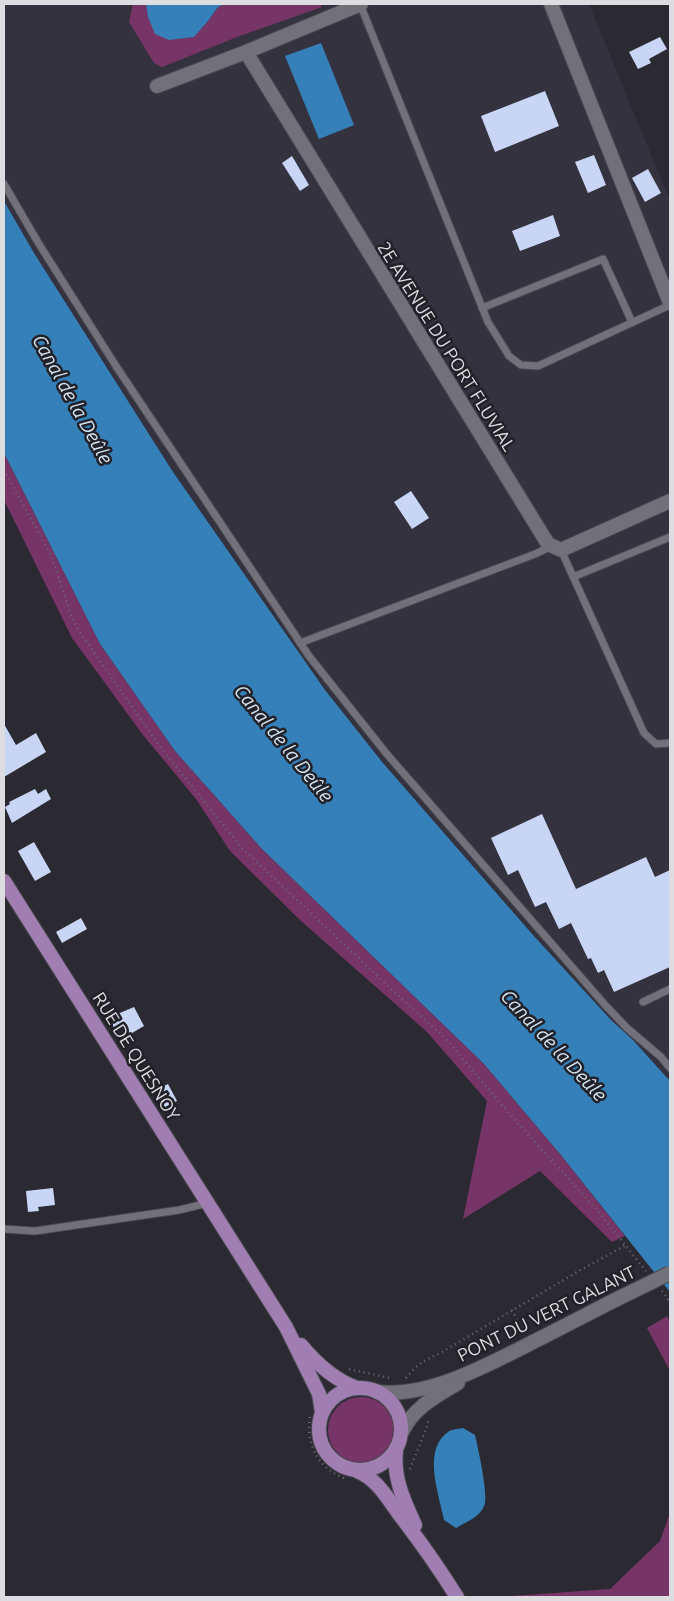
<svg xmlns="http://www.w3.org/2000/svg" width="674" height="1601" viewBox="0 0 674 1601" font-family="Ubuntu,sans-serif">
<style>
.built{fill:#34323f}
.green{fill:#773466}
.water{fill:#3580b9}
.building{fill:#c8d5f5}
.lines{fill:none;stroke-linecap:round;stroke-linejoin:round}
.service-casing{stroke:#48474e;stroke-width:9}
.minor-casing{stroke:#48474e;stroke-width:16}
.secondary-casing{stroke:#48474e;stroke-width:16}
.primary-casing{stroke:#48474e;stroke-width:16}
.path{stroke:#6c6b72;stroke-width:2.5;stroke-dasharray:1 4;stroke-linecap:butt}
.service{stroke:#72717a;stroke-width:7}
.minor{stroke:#72717a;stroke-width:14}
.secondary{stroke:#72717a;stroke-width:14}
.primary{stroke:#a07eb2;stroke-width:14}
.secondary-bridge-casing{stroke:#48474e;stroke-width:16;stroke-linecap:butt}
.secondary-bridge{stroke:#72717a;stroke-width:14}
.labels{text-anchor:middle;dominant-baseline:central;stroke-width:5;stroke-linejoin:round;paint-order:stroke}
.street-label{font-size:18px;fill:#dcdce1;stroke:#222128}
.water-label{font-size:19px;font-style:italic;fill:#d4e6f6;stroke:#222128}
</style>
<rect width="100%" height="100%" fill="#2b2a32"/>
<path class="built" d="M4,4H589L670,201V1081L632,1039L612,1021L533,935L383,763L325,690L173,472L34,253L4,201Z"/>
<g class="green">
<path d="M133,4H146L148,17L194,37L208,21L218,7L226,4H320L322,7L237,37L162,67L154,63L129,22Z"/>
<path d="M4,453L100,644L175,751L261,848L484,1064L560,1154L625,1236L612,1242L540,1171L463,1219L487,1101L427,1032L300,920L230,851L196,799L143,735L72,638L4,500Z"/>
<path d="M667,1316L670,1322V1371L647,1328Z"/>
<circle cx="361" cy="1430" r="33"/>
<path d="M670,1513V1597H497L610,1589L660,1541Z"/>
</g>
<g class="water">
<path d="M146,4H226L218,7L208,21L194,37L169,40L155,34L148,17Z"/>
<path d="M321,43L354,125L319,139L285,56Z"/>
<path d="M4,201L34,253L173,472L325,690L383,763L533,935L612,1021L632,1039L670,1081V1292L560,1154L484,1064L261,848L175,751L100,644L4,453Z"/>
<path d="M463,1428L475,1435C478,1448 489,1497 484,1506C480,1517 466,1522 456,1528L444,1520C439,1495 422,1450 448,1432C452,1429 458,1429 463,1428Z"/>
</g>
<g class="building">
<path d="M660,37L667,49L649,59L651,63L638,69L629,52Z"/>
<path d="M545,91L559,126L495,152L481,116Z"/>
<path d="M594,155L606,185L588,193L575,162Z"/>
<path d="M292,156L309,185L300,191L282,163Z"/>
<path d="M648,169L661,193L645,202L632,178Z"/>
<path d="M553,215L560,236L520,251L512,231Z"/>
<path d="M411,491L429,518L412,529L394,502Z"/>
<path d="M4,724L16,745L36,733L46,752L4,777Z"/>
<path d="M35,789L38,794L46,789L51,799L12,823L5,807L10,804L9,802Z"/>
<path d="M542,814L576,889L646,857L655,877L670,870V967L614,992L604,970L598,973L591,958L588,959L571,923L559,929L546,902L535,907L518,870L508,875L491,838Z"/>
<path d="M34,842L51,872L35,881L18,851Z"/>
<path d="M81,918L87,929L62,943L56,932Z"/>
<path d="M134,1007L144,1026L127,1036L121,1026L115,1029L108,1018Z"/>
<path d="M168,1084L177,1101L165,1107L155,1090Z"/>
<path d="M53,1188L55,1205L38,1207L39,1211L28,1212L26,1191Z"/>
</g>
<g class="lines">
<defs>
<g id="service">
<path d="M360,4L488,322L509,356L521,365L538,366L670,305"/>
<path d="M4,184L39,244L116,366L309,656L386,753L606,1006L627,1028L661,1057L670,1068"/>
<path d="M482,308L603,259L632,322"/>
<path d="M561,550L644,733L656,744L670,743"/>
<path d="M573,577L670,537"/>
<path d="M300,643L535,554L552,546"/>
<path d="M643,1002L670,989"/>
<path d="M4,1229L35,1231L179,1210L208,1203"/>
</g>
<g id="minor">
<path d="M551,4L670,303"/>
<path d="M246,52L548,544L561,550L670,501"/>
<path d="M157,86L246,52L361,4"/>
</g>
<g id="secondary">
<path d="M377,1392C427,1398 486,1366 529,1344C557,1330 584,1316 611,1302"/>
<path d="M402,1432C413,1408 436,1396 458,1383"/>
</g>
<g id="primary">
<path d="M4,881L286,1327L319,1394L322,1413"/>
<path d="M301,1345C316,1363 334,1380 357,1388"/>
<circle cx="360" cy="1429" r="41"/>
<path d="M396,1451C393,1478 404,1501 415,1525"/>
<path d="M357,1471C379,1480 388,1500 402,1518C422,1544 440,1570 457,1597"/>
</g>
</defs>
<use href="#service" class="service-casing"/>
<use href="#minor" class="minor-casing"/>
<use href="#secondary" class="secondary-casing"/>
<use href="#primary" class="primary-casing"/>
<g class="path">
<path d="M4,470L51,555L71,615L79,631L164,752L242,848L403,1000L444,1037L514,1119L597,1210L646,1271"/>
<path d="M662,1291L670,1302"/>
<path d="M512,1310L524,1333"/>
<path d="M349,1369L390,1378"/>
<path d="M406,1378C419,1362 424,1361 442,1352L577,1272L626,1245"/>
<path d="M310,1417C305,1445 320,1471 347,1479"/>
<path d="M410,1469L428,1424V1419"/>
</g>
<use href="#service" class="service"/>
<use href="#minor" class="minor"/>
<use href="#secondary" class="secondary"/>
<use href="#primary" class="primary"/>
<defs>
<path id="secondary-bridge" d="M611,1302L670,1273"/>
</defs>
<use href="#secondary-bridge" class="secondary-bridge-casing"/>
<use href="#secondary-bridge" class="secondary-bridge"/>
</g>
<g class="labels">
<g class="street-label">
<text transform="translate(447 346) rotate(58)">2E AVENUE DU PORT FLUVIAL</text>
<text transform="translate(137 1056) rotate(58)">RUE DE QUESNOY</text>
<text transform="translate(546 1313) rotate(-26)">PONT DU VERT GALANT</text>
</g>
<g class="water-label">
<text transform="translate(73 399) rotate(61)">Canal de la Deûle</text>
<text transform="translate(284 743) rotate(51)">Canal de la Deûle</text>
<text transform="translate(554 1045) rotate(47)">Canal de la Deûle</text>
</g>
</g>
<rect width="674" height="1601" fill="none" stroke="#dcdce1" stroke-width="10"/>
</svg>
